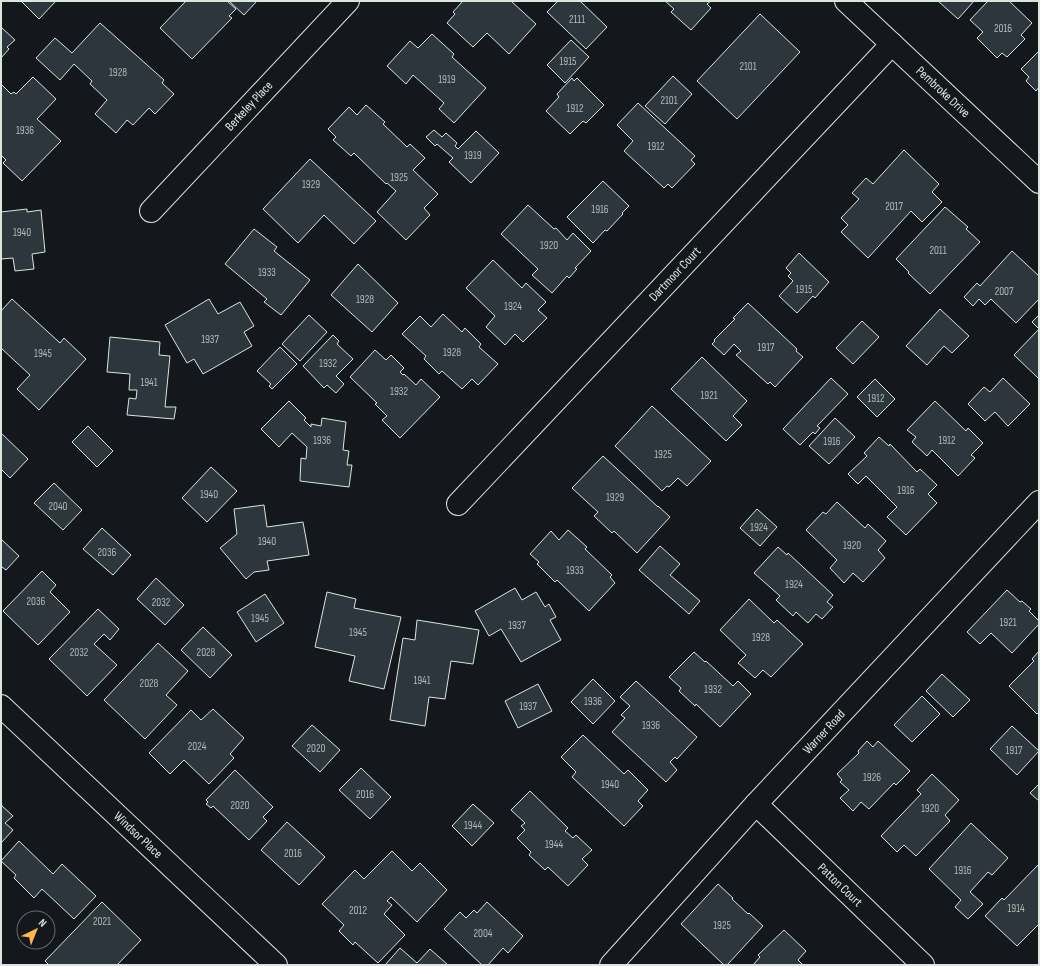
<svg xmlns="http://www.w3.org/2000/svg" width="1040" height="966" viewBox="0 0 1040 966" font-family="'Sofia Sans Condensed',sans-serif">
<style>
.building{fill:#2c363c;stroke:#d8e6dc}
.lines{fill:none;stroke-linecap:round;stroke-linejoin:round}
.minor-casing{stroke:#d8e6dc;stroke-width:24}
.minor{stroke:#14181c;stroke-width:22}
.labels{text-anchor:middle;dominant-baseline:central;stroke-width:3;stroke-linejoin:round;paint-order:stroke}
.number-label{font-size:11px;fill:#adbab4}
.street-label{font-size:13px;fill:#d8e6dc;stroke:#14181c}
</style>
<rect width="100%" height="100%" fill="#14181c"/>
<g class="building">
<path d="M21,1H56L39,19Z"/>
<path d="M186,1H227L236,9L229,16L232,18L192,59L160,28Z"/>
<path d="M229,1H257L244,15Z"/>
<path d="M463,1H511L536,24L509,54L487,33L473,47L447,23L455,14L453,12Z"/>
<path d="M558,1H580L607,27L586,49L547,12Z"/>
<path d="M665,1H711L707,4L711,8L691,30L671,12L674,9Z"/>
<path d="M938,1H974L958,19Z"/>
<path d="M988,1H1009L1032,23L1021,35L1025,39L1007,57L1002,53L997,58L977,38L983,32L970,20Z"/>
<path d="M760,14L800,52L737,119L697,81Z"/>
<path d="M100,23L164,80L162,83L174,94L155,114L149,108L133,125L127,120L116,133L95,114L107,100L90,84L92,81L74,64L60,80L36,58L55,38L72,53Z"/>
<path d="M1,27L15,40L7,47L9,49L1,58Z"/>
<path d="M432,34L454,54L452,57L486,88L454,123L439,109L444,103L413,75L406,84L387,66L410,41L418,48Z"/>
<path d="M571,40L589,57L565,83L547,65Z"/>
<path d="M1039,51V87L1036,91L1026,81L1029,77L1021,69Z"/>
<path d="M673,76L692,94L665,124L645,106Z"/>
<path d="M33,77L56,99L37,119L61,141L22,181L3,163L6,160L1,155V84L11,94L14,92L16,94Z"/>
<path d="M572,78L574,81L577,78L604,105L586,123L583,121L570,134L546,111L559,97L557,94Z"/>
<path d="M638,103L695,156L691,160L695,164L672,188L668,184L664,188L624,151L633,141L617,125Z"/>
<path d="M366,105L385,122L383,124L407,147L410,144L425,158L413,170L438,194L424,208L430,215L406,240L377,212L396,191L387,183L386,184L354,153L351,156L333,140L336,137L328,129L349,107L357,115Z"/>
<path d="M434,130L442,137L446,133L457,143L455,146L458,149L476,131L499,153L471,183L449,162L453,158L437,144L435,146L426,137Z"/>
<path d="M904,150L939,184L932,192L942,202L922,222L911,211L868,258L841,232L848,225L841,218L859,199L852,193L866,178L873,184Z"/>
<path d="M310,159L376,221L354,244L324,215L298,243L263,209Z"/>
<path d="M603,181L629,206L622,213L623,214L607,231L605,230L593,243L567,217Z"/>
<path d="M528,205L554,229L556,228L567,240L573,233L591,251L575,268L577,269L569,278L567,276L552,293L532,275L538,269L501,234Z"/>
<path d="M945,207L968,227L966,229L980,242L930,294L908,273L909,272L896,259Z"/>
<path d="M27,209V212L41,210L45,252L32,254L34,269L15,271L13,258L1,259V212Z"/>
<path d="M254,229L277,247L274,251L310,280L281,315L264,302L267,299L225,264Z"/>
<path d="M1012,251L1039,276V299L1016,323L991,299L985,305L979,299L973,306L964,297L977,283L980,286Z"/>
<path d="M799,253L829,282L815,298L813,296L797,313L779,296L793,281L788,276L791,273L786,268Z"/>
<path d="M493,260L522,288L526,283L546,302L538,310L547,318L523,342L515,334L505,345L486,327L495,316L466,288Z"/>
<path d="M358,264L398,303L372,332L331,295Z"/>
<path d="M12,299L60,343L64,338L86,359L39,410L17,389L30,375L1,348V311Z"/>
<path d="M209,299L218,314L240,302L254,326L244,332L252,346L203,374L194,359L187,363L165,325Z"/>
<path d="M748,303L797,349L796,351L803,357L775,387L770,382L768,384L736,355L741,351L734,344L724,355L712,344L715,341L714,340L735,319L733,318Z"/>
<path d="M940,309L969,336L952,353L944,346L927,365L906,346Z"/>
<path d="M443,314L462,332L465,328L481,344L479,347L498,364L478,385L472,379L462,389L442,371L439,374L424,359L426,356L402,334L420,316L431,327Z"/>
<path d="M309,315L327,332L300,361L282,344Z"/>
<path d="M1039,315V329L1032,322Z"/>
<path d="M862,321L879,337L853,364L836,348Z"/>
<path d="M1039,329V376L1038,378L1014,355Z"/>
<path d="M333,335L339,341L337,344L353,359L336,376L344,384L336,393L327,385L324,388L303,366Z"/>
<path d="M110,337L160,342L159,355L170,356L165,407H176L174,419L127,415L129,398L136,399L137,390H129L130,374L107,372Z"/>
<path d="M280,347L297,364L272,389L269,386L271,384L257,371Z"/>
<path d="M375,350L386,360L391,355L404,368L400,372L403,375L404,374L416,385L421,379L440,397L400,438L382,420L387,416L375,404L377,403L350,377Z"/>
<path d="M702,357L747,401L733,416L742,425L726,441L671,389Z"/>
<path d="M831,378L848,394L817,426L820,428L815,434L813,432L800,445L783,429Z"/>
<path d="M1003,378L1030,404L1008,426L995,412L985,421L968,404L984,387L990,392Z"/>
<path d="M875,379L895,399L877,417L857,397Z"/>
<path d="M289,401L306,418L304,420L311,427V424L321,426L322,418L346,422L343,450L349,451L347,465H352L349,487L300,481L301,458L306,459L307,447L292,433L279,447L261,429Z"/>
<path d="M935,401L966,431L968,428L983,443L971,455L975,458L958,476L932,450L927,456L912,442L916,437L907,430Z"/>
<path d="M652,406L711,461L687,486L678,478L669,487L667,486L662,491L615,446Z"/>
<path d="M835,418L855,437L829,464L809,446Z"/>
<path d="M88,426L113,451L97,467L72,442Z"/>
<path d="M1,433L28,459L10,478L1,469Z"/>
<path d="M879,437L889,446L890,444L917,472L920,469L937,485L928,494L937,503L906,535L887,517L897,507L866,476L858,484L848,474L867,456L864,453Z"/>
<path d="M603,456L658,507V506L670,517L637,553L614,531L612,533L594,516L598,512L572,488Z"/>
<path d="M211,467L237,491L207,522L182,498Z"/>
<path d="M54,483L82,510L63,530L34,503Z"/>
<path d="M837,502L865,528L868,524L886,541L878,550L885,558L863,582L853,573L844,583L830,568L837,560L806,530L823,512L826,514Z"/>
<path d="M264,505L267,527L303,522L309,555L267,561L269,570L254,572L246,579L220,548L237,534L234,509Z"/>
<path d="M757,509L777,527L760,546L740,528Z"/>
<path d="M102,528L131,555L113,575L83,549Z"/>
<path d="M568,530L587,547L585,549L612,575L610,577L615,583L589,611L557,580L555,582L537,564L539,562L530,554L551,531L559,540Z"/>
<path d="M1,539L19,556L6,570L2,567L1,568Z"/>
<path d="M660,546L680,564L670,575L700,601L689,614L639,570Z"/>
<path d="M778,547L787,555L788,553L833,595L827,602L833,607L822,619L816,614L808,623L796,612L793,616L776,600L780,596L754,573Z"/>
<path d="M42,571L56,585L50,592L70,612L38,645L3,611Z"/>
<path d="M156,578L184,605L165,625L137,599Z"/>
<path d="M515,588L522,600L536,592L545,607L549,604L556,617L550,620L561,640L521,662L501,629L489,636L475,611Z"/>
<path d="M1007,590L1020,602L1022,601L1031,609L1029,611L1039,621V624L1012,653L991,633L980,644L967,632Z"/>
<path d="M327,592L356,599L354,608L401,617L384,689L349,681L355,656L315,647Z"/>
<path d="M265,594L284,623L256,642L237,612Z"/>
<path d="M749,599L774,623L777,620L803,644L771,677L763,670L755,678L738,663L746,655L720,630Z"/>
<path d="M98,609L119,629L110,640L104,634L94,644L117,665L87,696L49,659Z"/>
<path d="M417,620L479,630L473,664L451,661L445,699L429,697L425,726L390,720L403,638L415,640Z"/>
<path d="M203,627L232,655L210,678L181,650Z"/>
<path d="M158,643L188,671L166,695L177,705L145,739L104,700Z"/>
<path d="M1039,651V712L1037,714L1009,686L1034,661L1032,659Z"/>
<path d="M694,652L705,662L706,661L733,686L738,681L751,694L720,727L696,704L695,706L679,691L681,688L669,677Z"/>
<path d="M942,674L970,700L953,717L926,691Z"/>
<path d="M593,679L615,701L593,724L571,702Z"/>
<path d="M636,681L697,737L677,759L675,757L670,762L677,770L666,782L612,732L625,718L621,715L630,706L620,697Z"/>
<path d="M538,684L552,711L518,728L505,701Z"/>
<path d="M922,696L940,714L912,742L894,725Z"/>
<path d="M213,709L244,738L230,754L234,758L209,784L184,760L170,774L149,753L191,710L201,720Z"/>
<path d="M312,725L340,750L320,772L292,746Z"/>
<path d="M1012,726L1039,751L1017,775L990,749Z"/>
<path d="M583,735L624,774L628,770L648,790L638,801L643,806L624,826L572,777L576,772L561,757Z"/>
<path d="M867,741L873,747L878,741L910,771L896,785L894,783L869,809L861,802L853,811L840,798L849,790L840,782L842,780L837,774L859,753L858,751Z"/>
<path d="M361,768L391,797L370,819L339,790Z"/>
<path d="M235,770L273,807L263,817L267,821L249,840L213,806L211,808L206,804L208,802L206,800Z"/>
<path d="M932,774L959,800L945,815L950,821L916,856L904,845L897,852L881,836L921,794L917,790Z"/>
<path d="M1039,784V801L1030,793Z"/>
<path d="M530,791L568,828L565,831L573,838L576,835L592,850L582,859L588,865L568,886L548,867L545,870L529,855L531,852L517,838L525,830L521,826L525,823L511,810Z"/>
<path d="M473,804L494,823L472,846L452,826Z"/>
<path d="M1,805L13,816L5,823L13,830L1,843Z"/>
<path d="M287,822L325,857L299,885L261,850Z"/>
<path d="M971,823L1008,858L992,875L988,872L970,892L983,904L968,919L955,907L961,900L929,869Z"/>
<path d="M19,841L53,874L62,864L96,896L74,919L42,889L34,898L14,878L16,875L1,861Z"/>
<path d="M392,851L412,871L420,863L447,890L417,922L391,897L387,901L392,905L384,914L405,935L378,963L355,942L353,945L339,931L344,925L322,904L355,870L364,879Z"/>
<path d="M1039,864V926L1038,925L1017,946L985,916L1002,898L1004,900Z"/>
<path d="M718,884L733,898L732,899L748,914L749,913L763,926L727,965H724L681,924Z"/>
<path d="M102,902L141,940L117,965H49L45,961Z"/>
<path d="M487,902L523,936L508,953L503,948L488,965H482L444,929L460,912L466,918L474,910L477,913Z"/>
<path d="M784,930L806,951L798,960L803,965H753L760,957L758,955Z"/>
<path d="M400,948L417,963L430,949L448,965H385Z"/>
</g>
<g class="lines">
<defs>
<g id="minor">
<path d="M846,1L1039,182"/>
<path d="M151,211L348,1"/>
<path d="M458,504L892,44"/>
<path d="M1,706L276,965"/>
<path d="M756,804L923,965"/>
<path d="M611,965L756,804L1039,502"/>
</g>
</defs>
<use href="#minor" class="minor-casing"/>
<use href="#minor" class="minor"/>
</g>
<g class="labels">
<g class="number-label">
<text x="577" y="19">2111</text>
<text x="1003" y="28">2016</text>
<text x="568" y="61">1915</text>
<text x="748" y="66">2101</text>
<text x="118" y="72">1928</text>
<text x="447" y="79">1919</text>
<text x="669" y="100">2101</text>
<text x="575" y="108">1912</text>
<text x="25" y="130">1936</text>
<text x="656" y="146">1912</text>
<text x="473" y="155">1919</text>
<text x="399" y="177">1925</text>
<text x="311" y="184">1929</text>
<text x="894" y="206">2017</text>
<text x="600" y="209">1916</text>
<text x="22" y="232">1940</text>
<text x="549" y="245">1920</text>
<text x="938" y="250">2011</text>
<text x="267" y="272">1933</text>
<text x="804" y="289">1915</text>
<text x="1004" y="291">2007</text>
<text x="365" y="299">1928</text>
<text x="513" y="306">1924</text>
<text x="210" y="339">1937</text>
<text x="766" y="347">1917</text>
<text x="452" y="352">1928</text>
<text x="43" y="353">1945</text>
<text x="328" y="363">1932</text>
<text x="149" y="382">1941</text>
<text x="399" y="391">1932</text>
<text x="709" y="395">1921</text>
<text x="876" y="398">1912</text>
<text x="322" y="440">1936</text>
<text x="947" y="440">1912</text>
<text x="832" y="441">1916</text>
<text x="663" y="454">1925</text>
<text x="906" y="490">1916</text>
<text x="209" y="494">1940</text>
<text x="615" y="497">1929</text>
<text x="58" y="506">2040</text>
<text x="759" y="527">1924</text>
<text x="267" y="541">1940</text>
<text x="852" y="545">1920</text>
<text x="107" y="552">2036</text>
<text x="575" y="570">1933</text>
<text x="794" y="584">1924</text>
<text x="36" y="601">2036</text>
<text x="161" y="602">2032</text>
<text x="260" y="618">1945</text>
<text x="1008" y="622">1921</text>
<text x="517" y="625">1937</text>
<text x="358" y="632">1945</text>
<text x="761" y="637">1928</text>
<text x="79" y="652">2032</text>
<text x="206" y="652">2028</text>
<text x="422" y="680">1941</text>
<text x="149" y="683">2028</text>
<text x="713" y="689">1932</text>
<text x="593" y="701">1936</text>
<text x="528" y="706">1937</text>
<text x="651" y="725">1936</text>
<text x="197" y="746">2024</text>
<text x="316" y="748">2020</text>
<text x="1014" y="750">1917</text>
<text x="872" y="777">1926</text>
<text x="610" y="784">1940</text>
<text x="365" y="794">2016</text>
<text x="240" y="805">2020</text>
<text x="930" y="808">1920</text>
<text x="473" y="825">1944</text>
<text x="554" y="844">1944</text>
<text x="293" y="853">2016</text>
<text x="963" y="870">1916</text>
<text x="1016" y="908">1914</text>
<text x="358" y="910">2012</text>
<text x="102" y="921">2021</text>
<text x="722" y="925">1925</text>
<text x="483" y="933">2004</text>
</g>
<g class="street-label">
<text transform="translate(943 92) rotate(43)">Pembroke Drive</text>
<text transform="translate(249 106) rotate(-47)">Berkeley Place</text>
<text transform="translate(675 274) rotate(-47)">Dartmoor Court</text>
<text transform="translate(824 732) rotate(-47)">Warner Road</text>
<text transform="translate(138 835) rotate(43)">Windsor Place</text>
<text transform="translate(840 885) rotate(44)">Patton Court</text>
</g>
</g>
<rect width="1040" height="966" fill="none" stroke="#d8e6dc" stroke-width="4"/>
<g transform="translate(36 930) rotate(43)"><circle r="19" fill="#14181c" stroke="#626a69"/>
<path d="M0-3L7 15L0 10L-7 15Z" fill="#ffb74d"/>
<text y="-6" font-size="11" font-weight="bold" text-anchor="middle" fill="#d8e6dc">N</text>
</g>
</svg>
